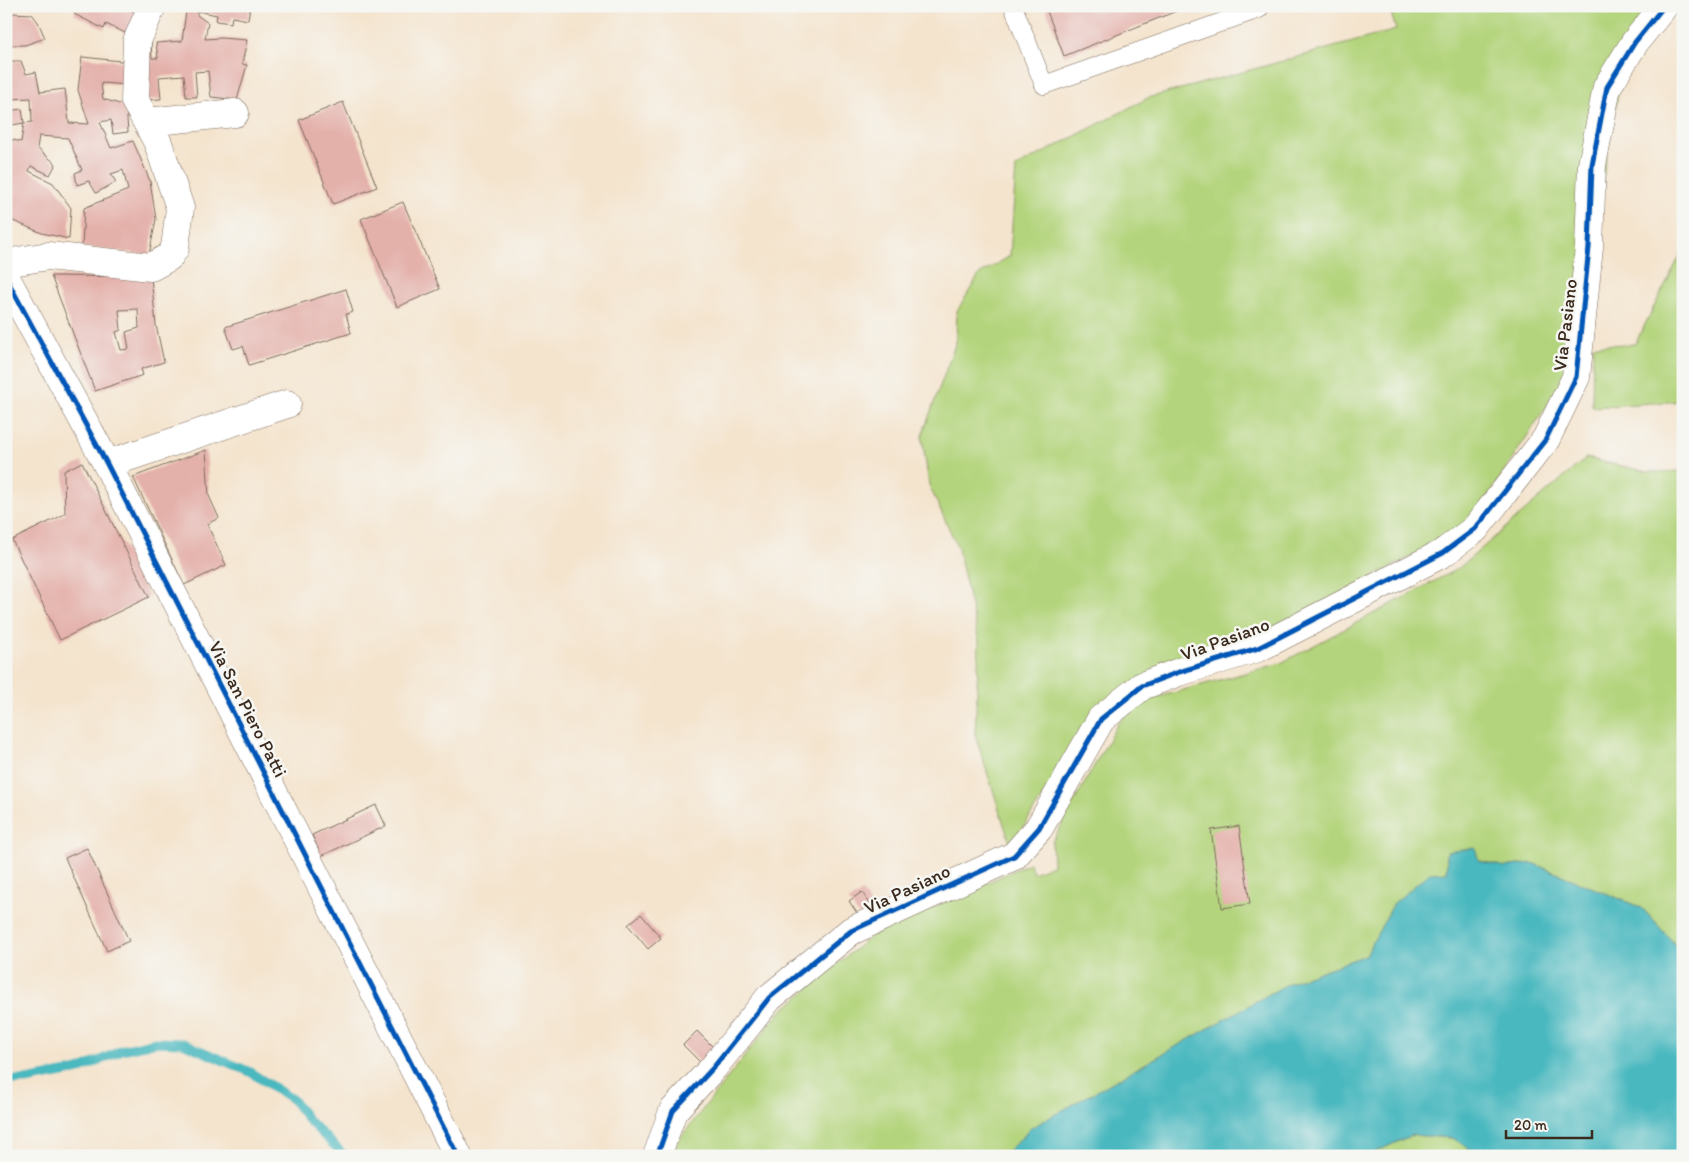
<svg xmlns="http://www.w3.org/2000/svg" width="1689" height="1162" viewBox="0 0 1689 1162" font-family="Itim,sans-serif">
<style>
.green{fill:#b3d47b;stroke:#777f4c}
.water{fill:#49b8bf;stroke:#42716e}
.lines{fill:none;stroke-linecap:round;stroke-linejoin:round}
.stream{stroke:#49b8bf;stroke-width:9}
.building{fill:#e4b0aa;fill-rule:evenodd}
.service-casing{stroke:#7c6b5c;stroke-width:19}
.minor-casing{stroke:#7c6b5c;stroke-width:29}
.tertiary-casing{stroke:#7c6b5c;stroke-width:29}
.service{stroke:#fff;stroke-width:18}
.minor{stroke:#fff;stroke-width:28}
.tertiary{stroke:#fff;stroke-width:28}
.cycleway-casing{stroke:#f6f6f2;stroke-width:8}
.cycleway{stroke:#0057b8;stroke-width:5}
.labels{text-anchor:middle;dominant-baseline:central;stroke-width:5;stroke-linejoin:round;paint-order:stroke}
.street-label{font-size:19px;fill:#3b2a1e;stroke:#f6f6f2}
</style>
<rect width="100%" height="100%" fill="#f6f6f2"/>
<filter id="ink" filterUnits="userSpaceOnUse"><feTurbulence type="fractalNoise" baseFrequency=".02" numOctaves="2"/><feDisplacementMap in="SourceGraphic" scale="10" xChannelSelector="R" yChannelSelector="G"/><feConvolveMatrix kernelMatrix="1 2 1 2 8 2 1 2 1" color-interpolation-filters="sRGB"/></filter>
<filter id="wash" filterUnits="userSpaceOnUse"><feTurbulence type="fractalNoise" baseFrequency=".0096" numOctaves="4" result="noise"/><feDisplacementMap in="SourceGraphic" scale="20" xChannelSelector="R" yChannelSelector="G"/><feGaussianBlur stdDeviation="1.12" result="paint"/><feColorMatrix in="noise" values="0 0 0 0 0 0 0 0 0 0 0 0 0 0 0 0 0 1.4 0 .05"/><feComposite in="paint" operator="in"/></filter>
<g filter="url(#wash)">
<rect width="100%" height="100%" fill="#f4e4ce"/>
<g class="green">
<path d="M1389,6H1652L1628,38L1568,373L1469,526L1280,626L1172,660L1099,709L1011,846L975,735L979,642L958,548L929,485L922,436L956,342L957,311L979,275L1010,256L1016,167L1148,98L1396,30Z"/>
<path d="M1683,250V401L1592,407L1593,345L1635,344Z"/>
<path d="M1586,458L1649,472L1683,471V953L1642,908L1532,863L1505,867L1447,852V872L1394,903L1366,955L1289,983L1031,1128L1008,1151L1005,1156H674L677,1142L778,1014L872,935L1030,863L1033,873L1053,865L1052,842L1119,721L1147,700L1281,663L1459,568Z"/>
<path d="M1412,1135L1453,1138L1479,1156H1367Z"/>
</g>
<path class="water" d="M1475,848L1479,861L1505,867L1532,863L1642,908L1683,953V1156H1479L1453,1138L1412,1135L1367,1156H1005L1008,1151L1031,1128L1289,983L1366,955L1394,903L1430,873L1447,872V852Z"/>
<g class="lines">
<path class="stream" d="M6,1080H26L79,1070L122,1050L156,1042L183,1043L250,1072L292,1099L308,1120L345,1156"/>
</g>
<g id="blocks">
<g class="building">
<path d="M78,6H122L142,16L134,37L106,24L104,29L74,14Z"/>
<path d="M168,6H250L248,20L232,17L231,23L216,21L217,15L197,11V15L208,23L205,39L221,38L247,40L242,64L247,65L237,100L211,97L208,71L195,72L197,97H186L184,75L159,77L161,99L140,100L151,43L152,58H158L156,43L182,41L186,11Z"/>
<path d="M1045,6H1183L1184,8L1064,56Z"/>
<path d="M13,13L32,14L38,22L45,38L25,45H6V17Z"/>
<path d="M82,57L130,62L128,85L101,83L103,99L126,106L128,132L113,134L111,120L100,122L111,148L133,141L150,181L156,219L149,255L82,247L84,208L128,190L123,170L111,174L116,182L96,193L89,181L77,185L75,173L82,170L68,138L39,136L37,148L56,164L50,175L31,166L29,171L53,183L71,208L69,239L42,233L6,218V138L21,142L24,123L32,122L31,98L10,99L6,76V61H21L26,74L36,72L40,92L65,89L69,123L89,124L78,90Z"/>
<path d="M343,102L377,187L333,204L299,120Z"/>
<path d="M22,109L24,123L6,126V111Z"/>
<path d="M403,202L440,289L397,307L361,219Z"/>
<path d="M51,276L151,277L156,325L164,362L141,369L143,375L95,391ZM138,309L139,328L126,332L129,349L121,350L116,332L121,330L119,310Z"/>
<path d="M346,289L353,312L346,314L351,333L249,365L243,346L233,349L225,327Z"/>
<path d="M206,450L209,496L219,518L207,524L226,565L184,585L133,477Z"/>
<path d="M82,462L149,597L60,640L12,540L65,514L64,471Z"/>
<path d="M376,805L386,826L321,856L312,835Z"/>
<path d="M1239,826L1250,904L1222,908L1211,830Z"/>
<path d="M87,848L129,941L107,951L65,858Z"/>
<path d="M862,892L872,907L859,916L849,901Z"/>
<path d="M641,914L661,938L648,949L628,925Z"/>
<path d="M697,1031L719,1053L705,1067L683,1045Z"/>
</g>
</g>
</g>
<g filter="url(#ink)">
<use href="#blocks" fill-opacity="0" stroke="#7c6b5c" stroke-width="1"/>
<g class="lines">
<defs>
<path id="service" d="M1013,6L1044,85L1259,9L1260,6"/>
<g id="minor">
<path d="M147,122L135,101L137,41L152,6"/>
<path d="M6,263L48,256L151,267L169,257L175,248L180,208L158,143L147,122L235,113"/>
<path d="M107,464L287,404"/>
<path d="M657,1156L673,1111L713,1068L769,998L851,931L1014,856L1039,828L1101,719L1142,686L1179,672L1258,648L1443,553L1475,529L1546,439L1576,377L1589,247L1592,165L1607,87L1635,42L1664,6"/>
</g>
<path id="tertiary" d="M6,278L107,464L458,1156"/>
</defs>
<use href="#service" class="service-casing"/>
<use href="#minor" class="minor-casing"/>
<use href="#tertiary" class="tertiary-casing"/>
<use href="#service" class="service"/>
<use href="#minor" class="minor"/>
<use href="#tertiary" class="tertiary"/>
<defs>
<g id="cycleway">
<path d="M6,278L107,464L458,1156"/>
<path d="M657,1156L673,1111L713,1068L769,998L851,931L1014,856L1039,828L1101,719L1142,686L1179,672L1258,648L1443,553L1475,529L1546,439L1576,377L1589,247L1592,165L1607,87L1635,42L1664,6"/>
</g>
</defs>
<use href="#cycleway" class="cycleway-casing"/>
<use href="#cycleway" class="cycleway"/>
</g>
</g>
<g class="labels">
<g class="street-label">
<text transform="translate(1565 325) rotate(-83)">Via Pasiano</text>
<text transform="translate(1225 639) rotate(-20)">Via Pasiano</text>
<text transform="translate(248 709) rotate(63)">Via San Piero Patti</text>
<text transform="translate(907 889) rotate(-25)">Via Pasiano</text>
</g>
</g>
<rect width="1689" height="1162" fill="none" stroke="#f6f6f2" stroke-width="25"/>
<path d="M1506 1130v8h86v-8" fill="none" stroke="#3b2a1e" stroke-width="2.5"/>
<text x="1514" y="1130" font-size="15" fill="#3b2a1e" stroke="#f6f6f2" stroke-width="4" paint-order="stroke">20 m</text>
</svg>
